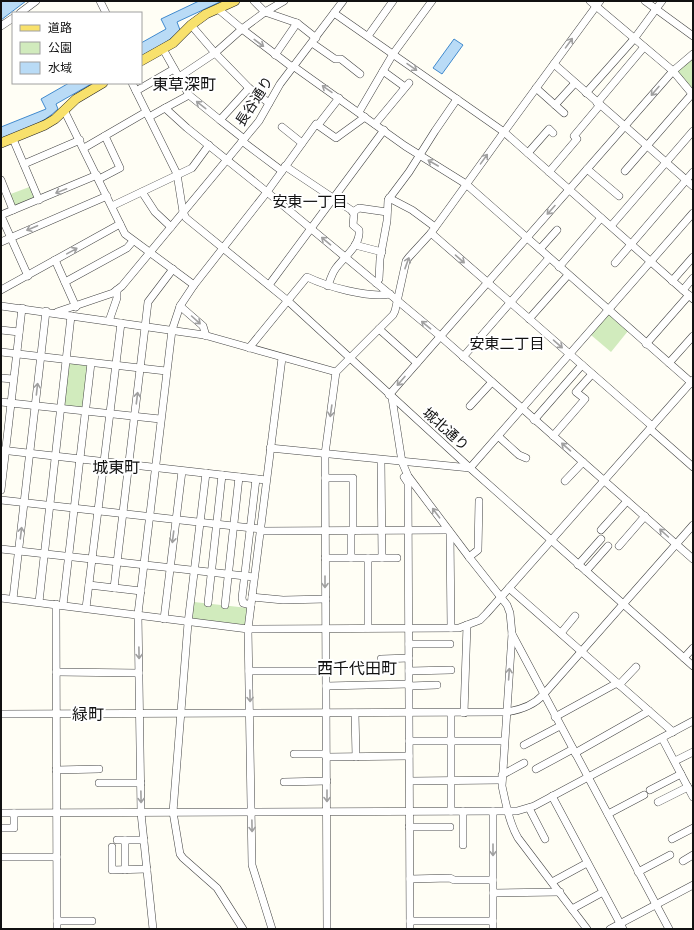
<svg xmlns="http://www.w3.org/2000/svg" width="694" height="930" viewBox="0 0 694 930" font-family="'IBM Plex Serif','Noto Sans JP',serif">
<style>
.green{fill:#d1ebbd}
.water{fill:#b9dbf6;stroke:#408ace}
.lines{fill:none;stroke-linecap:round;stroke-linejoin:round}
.minor-casing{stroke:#444;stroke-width:8}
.major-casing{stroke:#222;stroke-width:10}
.minor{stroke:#fff;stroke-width:7}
.major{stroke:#f8e16c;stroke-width:9}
.oneway{stroke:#a0a0a0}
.labels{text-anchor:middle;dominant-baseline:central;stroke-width:4;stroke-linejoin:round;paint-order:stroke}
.street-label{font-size:14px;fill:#111;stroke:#fff}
.neighbourhood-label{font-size:15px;fill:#111;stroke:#fff}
.quarter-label{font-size:16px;fill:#111;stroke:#fff}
</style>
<rect width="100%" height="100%" fill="#fffef5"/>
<g class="green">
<path d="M693,58V92L676,72Z"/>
<path d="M32,186L36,198L15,208L8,195Z"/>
<path d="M608,314L628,331L611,352L591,335Z"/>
<path d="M71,363L87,366L88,367L83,407L82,408L65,406L64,404L69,365Z"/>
<path d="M194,602L248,608L246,625L192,619Z"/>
</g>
<g class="water">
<path d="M1,1H26L1,20Z"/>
<path d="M199,1H222L177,22L180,30C170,42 155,48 141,56V43L166,29L161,19Z"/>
<path d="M454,39L463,45L442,74L433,68Z"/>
<path d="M69,83H93L56,104L58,109C43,124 21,131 1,138V127L46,109L41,99Z"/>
</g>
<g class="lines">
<defs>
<g id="minor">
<path d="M100,1L106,13"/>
<path d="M254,1L265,12L297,23L316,38"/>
<path d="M590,1L673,71L693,95"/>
<path d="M645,1L693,36"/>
<path d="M218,9L242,29L292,67"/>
<path d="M20,13L36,1"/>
<path d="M334,13L504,132L693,299"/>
<path d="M191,25L215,53L249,88L269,103"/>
<path d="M1,26L13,18"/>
<path d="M368,36L393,1"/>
<path d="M312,43L335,59H341L360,74"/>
<path d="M163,49L189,95"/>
<path d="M275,55L297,23"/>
<path d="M554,64L693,186"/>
<path d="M293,66L405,146L466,184L693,384"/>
<path d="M383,71L405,87"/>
<path d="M179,77L215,53L242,29L265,12L284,1"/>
<path d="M132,83L177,174L183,212L186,218L288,301L470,468L693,666"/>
<path d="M249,88L220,120L189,95L165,108L187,128L267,192L440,336L693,559"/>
<path d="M536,88L564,113"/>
<path d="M136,91L174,69"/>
<path d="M586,93L634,39L662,1"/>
<path d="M597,103L644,47"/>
<path d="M555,105L575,83"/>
<path d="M64,110L125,234L194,285"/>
<path d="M359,112L393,54L432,1"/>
<path d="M149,117L165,108"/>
<path d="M220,120L244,139"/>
<path d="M375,124L409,83"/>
<path d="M318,125L339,98"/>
<path d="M282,127L302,143"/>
<path d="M13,139L39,200"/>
<path d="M242,141L282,171"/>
<path d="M84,148L146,112"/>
<path d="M528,153L549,129L553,133"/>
<path d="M24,164L80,140"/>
<path d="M285,166L351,210L354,214L353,225L359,230C361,245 344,257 336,268C332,273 330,280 328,286"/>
<path d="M587,169L619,196"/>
<path d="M625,171L692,94"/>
<path d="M549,172L577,139L574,136L600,105"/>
<path d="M99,179L120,168L105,136"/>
<path d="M1,180L13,210"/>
<path d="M142,192L155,212L171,227"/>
<path d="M389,198L412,210L435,227"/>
<path d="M112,206L192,168L209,145"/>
<path d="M353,212L359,208L387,212"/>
<path d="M1,215L97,175"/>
<path d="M1,216L28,276"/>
<path d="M611,226L693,131"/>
<path d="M431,233L652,426"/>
<path d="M1,242L107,196"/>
<path d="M355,245L382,252"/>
<path d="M540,249L557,230"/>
<path d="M55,260L76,307"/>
<path d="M615,263L693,172"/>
<path d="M559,267L601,218"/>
<path d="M672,281L693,257"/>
<path d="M65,282L127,248L133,241"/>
<path d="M376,283L379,279L380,259L387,221L388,200L409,172L435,131L457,99"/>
<path d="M269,285L384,130"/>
<path d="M1,290L120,224"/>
<path d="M683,290L693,278"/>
<path d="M1,306L204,335L336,372L393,315L395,311L406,261L409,257L431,233L450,207L504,132L600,1"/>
<path d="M180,306L203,326L206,336"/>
<path d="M57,312L113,293L122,286L259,121L280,84L343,1"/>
<path d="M529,319L568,275"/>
<path d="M109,321L117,298V290"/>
<path d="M379,329L417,363"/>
<path d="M1,330L19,332"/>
<path d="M646,344L689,295"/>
<path d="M249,348L307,277C328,287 368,298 390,294"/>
<path d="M1,352L166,371"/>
<path d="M463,357L549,258"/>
<path d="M669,363L693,336"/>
<path d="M1,378L13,379"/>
<path d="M389,395L673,71L693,54"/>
<path d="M392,398L402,462L408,476L469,557L507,605L510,613L512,634L502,786C506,804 509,822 518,838L587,929"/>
<path d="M1,402L160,419"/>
<path d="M470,406L492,382"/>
<path d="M534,420L582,365"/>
<path d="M650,429L693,467"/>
<path d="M498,436L519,455L526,458"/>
<path d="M553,436L585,399L576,392L592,374"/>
<path d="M270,448L470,468L693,213"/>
<path d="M1,450L266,480"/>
<path d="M381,460L382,558"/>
<path d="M206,473L188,623L173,812L180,854L183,858L217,888L243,929"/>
<path d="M404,477L408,483L410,929"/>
<path d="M325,478H353V531"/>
<path d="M565,481L583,462"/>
<path d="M1,490L22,308"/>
<path d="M1,500L261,529"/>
<path d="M601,530L627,501"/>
<path d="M260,531L448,530"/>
<path d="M351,531V558"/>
<path d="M450,533L451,628"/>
<path d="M619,546L645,516"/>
<path d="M1,549L254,577"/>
<path d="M469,557L478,550L479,501"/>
<path d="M325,558H397"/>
<path d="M368,558V628"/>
<path d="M578,565L601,539"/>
<path d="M586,571L608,546"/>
<path d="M89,585L141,591"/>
<path d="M114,588L148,302L173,269"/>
<path d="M509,588L673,732"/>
<path d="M252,597L283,600L326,599"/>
<path d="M1,598L248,629L459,628L480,620L486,614L693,380"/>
<path d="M13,599L46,311"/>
<path d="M39,602L71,316"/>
<path d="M208,603L222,475"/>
<path d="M56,604L57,929"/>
<path d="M63,605L91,363"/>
<path d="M225,605L239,477"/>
<path d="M251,605L243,603L242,598L256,479"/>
<path d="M86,608L121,323"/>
<path d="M164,619L182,471"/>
<path d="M561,633L575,616"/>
<path d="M512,634L669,929"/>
<path d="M409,644H450"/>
<path d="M684,658L693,648"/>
<path d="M381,659L409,658"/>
<path d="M249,671H326"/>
<path d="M409,671L451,670"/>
<path d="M56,672L139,673"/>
<path d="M619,685L636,667"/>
<path d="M326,686L409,684"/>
<path d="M409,686L437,685"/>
<path d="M355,713L356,757"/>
<path d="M464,713L467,625"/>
<path d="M1,714L506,712C520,710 534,705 543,695L693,525"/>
<path d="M555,717L617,683"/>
<path d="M662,738L693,797"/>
<path d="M409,741H504"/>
<path d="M524,745L560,726"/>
<path d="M575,753L649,711"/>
<path d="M294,754H326"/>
<path d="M326,757L409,756"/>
<path d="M675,761L693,752"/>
<path d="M536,769L573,749"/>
<path d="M56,770L99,769"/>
<path d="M502,775L524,763"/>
<path d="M410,781L502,780"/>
<path d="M284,782L327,781"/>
<path d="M99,783H141"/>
<path d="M650,790L681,774"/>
<path d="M552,796L623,929"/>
<path d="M658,802L688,787"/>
<path d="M529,808L545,839"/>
<path d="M451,811V713"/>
<path d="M493,811V929"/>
<path d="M1,813L517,811L534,806L693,721"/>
<path d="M608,814L644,795"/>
<path d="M409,827H450"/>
<path d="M1,828H14V813"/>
<path d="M672,839L693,828"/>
<path d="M117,840H144"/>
<path d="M125,840V870"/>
<path d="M463,845V811"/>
<path d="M112,847V870L147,869"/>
<path d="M1,857H57"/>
<path d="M683,861L693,855"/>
<path d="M638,872L670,855"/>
<path d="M410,879L450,878L454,880H493"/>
<path d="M552,882L587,863"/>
<path d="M493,893L560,892"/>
<path d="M572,909L603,892"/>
<path d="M57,921H92"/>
<path d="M410,921H493"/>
<path d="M153,929L141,813L138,614L172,330L180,306L194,285L267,192L316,124L336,138L365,117"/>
<path d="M272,929L252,865L248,629L282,358"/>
<path d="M327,929L325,454L336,372"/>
<path d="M610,929L693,885"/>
</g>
<g id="major">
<path d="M141,61L173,43L191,25L206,14L235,1"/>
<path d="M1,143L45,125L55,119L76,99L103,83"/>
</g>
</defs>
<use href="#minor" class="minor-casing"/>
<use href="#major" class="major-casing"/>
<use href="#minor" class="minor"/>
<use href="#major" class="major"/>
</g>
<defs><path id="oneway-shaft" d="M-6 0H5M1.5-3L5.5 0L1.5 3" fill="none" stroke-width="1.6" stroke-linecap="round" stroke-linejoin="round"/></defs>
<g class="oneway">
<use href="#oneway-shaft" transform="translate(259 43) rotate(37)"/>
<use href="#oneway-shaft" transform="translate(569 43) rotate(-54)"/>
<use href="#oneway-shaft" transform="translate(412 67) rotate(35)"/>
<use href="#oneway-shaft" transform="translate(327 89) rotate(-145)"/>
<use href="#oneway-shaft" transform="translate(655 91) rotate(131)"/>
<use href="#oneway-shaft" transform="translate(201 105) rotate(-142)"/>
<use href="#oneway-shaft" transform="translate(484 159) rotate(-54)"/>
<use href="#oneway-shaft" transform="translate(433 163) rotate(-150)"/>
<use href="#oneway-shaft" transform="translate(61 191) rotate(158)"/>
<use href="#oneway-shaft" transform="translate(551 210) rotate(132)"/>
<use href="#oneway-shaft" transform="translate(32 228) rotate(157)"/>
<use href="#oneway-shaft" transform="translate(326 241) rotate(-140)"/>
<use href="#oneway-shaft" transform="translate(72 251) rotate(-29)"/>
<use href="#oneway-shaft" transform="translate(460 259) rotate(41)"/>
<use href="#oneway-shaft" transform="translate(407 263) rotate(-70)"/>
<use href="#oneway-shaft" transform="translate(196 320) rotate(42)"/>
<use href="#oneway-shaft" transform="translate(426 325) rotate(-140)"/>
<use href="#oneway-shaft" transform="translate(558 344) rotate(41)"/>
<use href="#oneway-shaft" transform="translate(401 381) rotate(131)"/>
<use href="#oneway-shaft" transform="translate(37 389) rotate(-84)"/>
<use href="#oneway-shaft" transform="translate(137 398) rotate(-83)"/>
<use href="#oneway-shaft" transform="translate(331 411) rotate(98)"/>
<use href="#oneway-shaft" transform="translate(566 447) rotate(-139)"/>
<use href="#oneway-shaft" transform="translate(436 513) rotate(-127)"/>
<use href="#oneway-shaft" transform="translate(21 533) rotate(-83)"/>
<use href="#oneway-shaft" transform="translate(664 533) rotate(-138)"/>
<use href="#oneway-shaft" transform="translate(173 537) rotate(97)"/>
<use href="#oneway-shaft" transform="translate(325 582) rotate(90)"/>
<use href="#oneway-shaft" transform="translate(139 653) rotate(89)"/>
<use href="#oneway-shaft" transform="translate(509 674) rotate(-86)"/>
<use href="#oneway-shaft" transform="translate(250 696) rotate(89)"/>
<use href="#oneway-shaft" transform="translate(327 796) rotate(90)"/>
<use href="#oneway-shaft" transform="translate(141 797) rotate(89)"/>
<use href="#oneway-shaft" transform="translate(252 826) rotate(89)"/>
<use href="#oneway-shaft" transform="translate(493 850) rotate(90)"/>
</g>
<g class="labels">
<g class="street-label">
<text transform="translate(254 101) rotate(-57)">長谷通り</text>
<text transform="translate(446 429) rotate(42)">城北通り</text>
</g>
<g class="neighbourhood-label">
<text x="310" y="201">安東一丁目</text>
<text x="507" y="343">安東二丁目</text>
</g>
<g class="quarter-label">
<text x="184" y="84">東草深町</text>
<text x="116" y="467">城東町</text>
<text x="357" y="668">西千代田町</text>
<text x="88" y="714">緑町</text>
</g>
</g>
<rect width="694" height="930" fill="none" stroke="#111111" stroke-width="4"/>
<rect x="12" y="12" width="130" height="72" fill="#ffffff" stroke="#a0a0a0"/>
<rect x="20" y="25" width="20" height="6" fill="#f8e16c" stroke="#a0a0a0"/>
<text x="48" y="32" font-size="12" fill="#111111">道路</text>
<rect x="20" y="42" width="20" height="12" fill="#d1ebbd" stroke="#a0a0a0"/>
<text x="48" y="52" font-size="12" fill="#111111">公園</text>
<rect x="20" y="62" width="20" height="12" fill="#b9dbf6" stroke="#a0a0a0"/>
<text x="48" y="72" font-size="12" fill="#111111">水域</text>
</svg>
